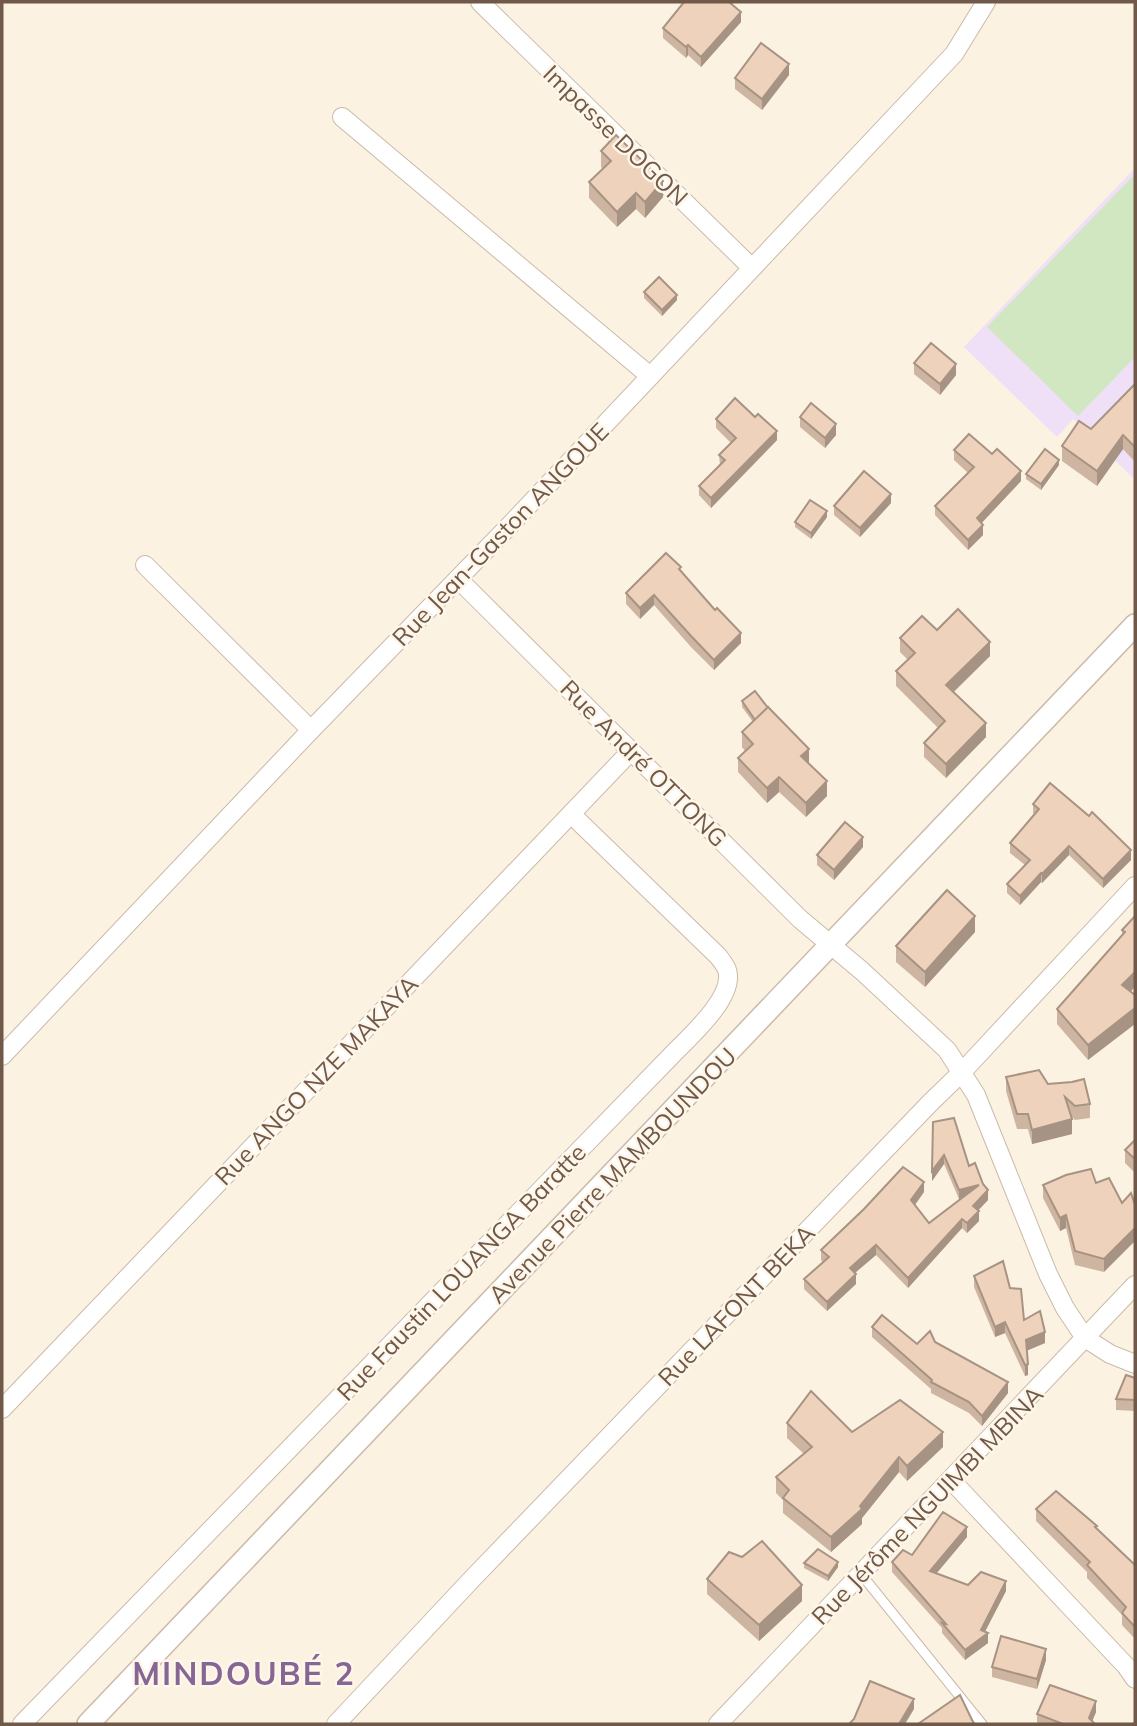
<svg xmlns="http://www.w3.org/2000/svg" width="1137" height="1726" viewBox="0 0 1137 1726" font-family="Mulish,sans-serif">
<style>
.education{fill:#efdff7}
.green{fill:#d0e7c2}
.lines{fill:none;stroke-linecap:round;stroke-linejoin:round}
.service-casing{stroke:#cbbaa9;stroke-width:11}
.minor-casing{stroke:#cbbaa9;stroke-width:20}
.tertiary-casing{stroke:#cbbaa9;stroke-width:24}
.service{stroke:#fff;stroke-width:9}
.minor{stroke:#fff;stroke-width:18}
.tertiary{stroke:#fff;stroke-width:21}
.wall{fill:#ceb5a1}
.shaded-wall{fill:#a79383}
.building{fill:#efd2bb;stroke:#a79383;stroke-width:2}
.labels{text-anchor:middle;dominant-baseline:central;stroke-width:5;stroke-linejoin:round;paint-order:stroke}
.street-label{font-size:24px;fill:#71594a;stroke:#fef6e8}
.district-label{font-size:32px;font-weight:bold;letter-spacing:2px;fill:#866694;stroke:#fef6e8}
</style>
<rect width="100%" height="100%" fill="#fbf2e2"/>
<path class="education" d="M1135,168V480L1073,419L1057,437L964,347Z"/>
<path class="green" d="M1135,174V357L1078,416L987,327Z"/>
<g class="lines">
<defs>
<path id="service" d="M861,1574L982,1724"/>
<g id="minor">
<path d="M480,2L752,268"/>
<path d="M342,117L650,376"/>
<path d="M145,565L311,730"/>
<path d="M458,579L800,919L862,971L947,1050L976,1095L1048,1274L1065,1308L1085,1338L1110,1354L1135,1364"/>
<path d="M2,1056L311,730L511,524L954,54L986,2"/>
<path d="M2,1409L631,751"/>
<path d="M951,1480L1126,1666L1135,1679"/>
<path d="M22,1724L670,1057C687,1039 736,997 727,970C726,966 721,960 718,956L571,814"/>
<path d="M336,1724L472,1579L931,1102L962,1072L1135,886"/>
<path d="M718,1724L1135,1285"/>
</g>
<path id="tertiary" d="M88,1724L1135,625"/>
</defs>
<use href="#service" class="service-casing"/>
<use href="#minor" class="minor-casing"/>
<use href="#tertiary" class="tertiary-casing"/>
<use href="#service" class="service"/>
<use href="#minor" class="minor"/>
<use href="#tertiary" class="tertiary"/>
</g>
<g class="wall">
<path d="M741,22L701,67L688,55L686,58L663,38V28Z"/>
<path d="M789,75L762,110L735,89V78Z"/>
<path d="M601,151L663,197L645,218L636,209L617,227L589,198V182L603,169L601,167Z"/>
<path d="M644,292L677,300L662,316L644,298Z"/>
<path d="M914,363L956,375L940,395L914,374Z"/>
<path d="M1135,384V462L1123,449L1097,486L1062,461V446L1091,429Z"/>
<path d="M800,417L836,435L825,448L800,427Z"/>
<path d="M716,419L777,440L711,508L699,495V486L720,465L719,455L731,443L716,428Z"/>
<path d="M954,450L1021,481L981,523L983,535L968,550L935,515V506L968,473L954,460Z"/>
<path d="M1059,465L1041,490L1026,479V474Z"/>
<path d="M891,503L860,537L834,515V506Z"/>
<path d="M827,517L811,539L795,527V522Z"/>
<path d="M681,572L741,643L714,670L691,647L654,605L640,619L626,604V593Z"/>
<path d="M937,630L990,656L954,692L986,737L946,778L924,757V743L938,728L896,686V671L908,660L900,652V638Z"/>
<path d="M742,701L808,764L827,796L806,817L779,792L767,803L738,772V758L745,751L742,747V732L753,722L742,707Z"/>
<path d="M1033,804L1131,860L1103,888L1069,855L1042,883L1041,882L1020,905L1007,893V884L1025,865L1010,853V843L1034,814L1033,813Z"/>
<path d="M863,847L834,880L817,865V855Z"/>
<path d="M1135,916L1131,992L1088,1060L1057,1024V1009L1122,935V930Z"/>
<path d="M975,932L925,987L896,962V946Z"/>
<path d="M1006,1077L1048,1084L1090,1104V1118L1075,1120L1071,1116L1072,1134L1032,1144L1028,1129H1017L1006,1091Z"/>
<path d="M933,1122L969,1166L988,1200L978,1210L979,1221L967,1233L962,1228L908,1288L876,1255L855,1273L856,1284L827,1311L804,1289V1279L823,1262L821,1260V1250L924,1192L915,1205L929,1223L961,1199H959L944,1164L932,1181Z"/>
<path d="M1135,1140V1173L1125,1163V1150Z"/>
<path d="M1109,1178L1104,1272L1075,1265L1066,1228L1060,1231L1043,1198V1185L1096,1183Z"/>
<path d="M974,1276L1010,1288L1024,1320L1045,1343L1026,1351L1028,1375L1025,1376L1005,1333L995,1337L974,1287Z"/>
<path d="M872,1327L917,1344L1008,1393L982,1426L969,1413L931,1393V1389L872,1337Z"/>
<path d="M1135,1378V1411L1116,1410V1399Z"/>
<path d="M787,1423L852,1432L943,1447L907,1481L899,1472L862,1518V1524L831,1552L783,1513V1500L776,1493V1477L804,1454L787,1438Z"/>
<path d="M1036,1509L1097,1528L1135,1565V1639L1122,1625V1615L1087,1578V1572L1036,1521Z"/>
<path d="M967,1537L936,1574L968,1585L1006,1591L985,1632L988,1643L965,1660L942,1633V1628L892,1572V1562Z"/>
<path d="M804,1563L838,1567L828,1581L804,1568Z"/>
<path d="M707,1579L802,1601L759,1641L707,1594Z"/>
<path d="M1046,1660L1037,1689L992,1677V1667Z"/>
<path d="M1096,1712L1092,1721L1095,1724H1037V1714Z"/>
</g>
<g class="shaded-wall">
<path d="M741,12V22L701,67V57Z"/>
<path d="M688,45V55L686,58V47Z"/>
<path d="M789,64V75L762,110V99Z"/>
<path d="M663,181V197L645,218V202Z"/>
<path d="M636,193V209L617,227V212Z"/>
<path d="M677,295V300L662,316V310Z"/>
<path d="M956,364V375L940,395V384Z"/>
<path d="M836,424V435L825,448V438Z"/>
<path d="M777,431V440L711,508V498Z"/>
<path d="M1123,435V449L1097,486V471Z"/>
<path d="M1059,460V465L1041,490V484Z"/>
<path d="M1021,471V481L977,528V518Z"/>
<path d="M891,494V503L860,537V528Z"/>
<path d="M827,511V517L811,539V533Z"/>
<path d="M983,525V535L968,550V540Z"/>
<path d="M654,595V605L640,619V608Z"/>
<path d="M741,633V643L714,670V660Z"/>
<path d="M990,642V656L946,699V685Z"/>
<path d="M986,723V737L946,778V764Z"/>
<path d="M809,749V764L801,756Z"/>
<path d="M779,777V792L767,803V788Z"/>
<path d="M827,781V796L806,817V803Z"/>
<path d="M863,837V847L834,880V870Z"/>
<path d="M1069,846V855L1042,883V874Z"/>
<path d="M1131,850V860L1103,888V879Z"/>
<path d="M1041,873V882L1020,905V896Z"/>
<path d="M975,916V932L925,987V972Z"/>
<path d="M1135,972V987L1122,1001V985Z"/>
<path d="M1135,1008V1024L1088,1060V1045Z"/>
<path d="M1072,1119V1134L1032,1144V1130Z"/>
<path d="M944,1155V1164L932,1181V1171Z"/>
<path d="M924,1182V1192L911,1210V1200Z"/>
<path d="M979,1185V1195L959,1199V1190Z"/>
<path d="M988,1190V1200L973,1216V1206Z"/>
<path d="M979,1211V1221L967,1233V1223Z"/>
<path d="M1066,1215V1228L1060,1231V1218Z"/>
<path d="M962,1219V1228L908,1288V1278Z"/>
<path d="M1135,1228V1241L1104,1272V1259Z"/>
<path d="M876,1245V1255L850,1277V1268Z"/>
<path d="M856,1274V1284L827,1311V1302Z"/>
<path d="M1005,1322V1333L995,1337V1327Z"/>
<path d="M1045,1332V1343L1026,1351V1340Z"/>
<path d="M1028,1364V1375L1025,1376V1365Z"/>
<path d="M1008,1382V1393L982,1426V1416Z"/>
<path d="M943,1432V1447L907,1481V1466Z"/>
<path d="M899,1457V1472L862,1518V1524L831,1552V1537L860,1506Z"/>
<path d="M967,1527V1537L930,1581V1571Z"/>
<path d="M838,1562V1567L828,1581V1576Z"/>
<path d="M1006,1581V1591L982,1637L988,1633V1643L965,1660V1650L981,1630Z"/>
<path d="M802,1585V1601L759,1641V1625Z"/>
<path d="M1046,1649V1660L1037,1689V1679Z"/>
<path d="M914,1699V1709L905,1724H899Z"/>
<path d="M1096,1701V1712L1091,1724L1089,1718Z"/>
</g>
<g class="building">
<path d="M684,2H729L741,12L701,57L688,45L686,47L663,28Z"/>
<path d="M761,43L789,64L762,99L735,78Z"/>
<path d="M616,135L663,181L645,202L636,193L617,212L589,182L611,161L601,151Z"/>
<path d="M659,277L677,295L662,310L644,292Z"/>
<path d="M931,343L956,364L940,384L914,363Z"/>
<path d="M1135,384V447L1123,435L1097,471L1062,446L1079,421L1091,429Z"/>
<path d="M735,398L755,417L758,414L777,431L711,498L699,486L725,460L719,455L736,438L716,419Z"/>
<path d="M811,403L836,424L825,438L800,417Z"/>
<path d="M969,434L992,454L997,449L1021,471L977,518L983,525L968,540L935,506L974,467L954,450Z"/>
<path d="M1045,449L1059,460L1041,484L1026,474Z"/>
<path d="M864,471L891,494L860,528L834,506Z"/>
<path d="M810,500L827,511L811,533L795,522Z"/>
<path d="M666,553L681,567L679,569L715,610L717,608L741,633L714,660L691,636L654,595L640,608L626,593Z"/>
<path d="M958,609L990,642L946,685L986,723L946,764L924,743L945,721L896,671L915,653L900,638L922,616L937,630Z"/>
<path d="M755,691L768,708L755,720L742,701Z"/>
<path d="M768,707L809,749L801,756L827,781L806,803L779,777L767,788L738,758L753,744L742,732Z"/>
<path d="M1050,783L1089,816L1092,812L1131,850L1103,879L1069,846L1042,874L1041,873L1020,896L1007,884L1030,860L1010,843L1039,809L1033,804Z"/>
<path d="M845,822L863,837L834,870L817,855Z"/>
<path d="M947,890L975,916L925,972L896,946Z"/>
<path d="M1135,916V972L1122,985L1135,995V1008L1088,1045L1057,1009L1125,932L1122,930Z"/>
<path d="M1039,1070L1048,1084L1072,1082L1084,1079L1090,1104L1075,1106L1065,1097L1072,1119L1032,1130L1028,1114H1017L1006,1077Z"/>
<path d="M954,1118L969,1166L975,1163L983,1184L988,1190L973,1206L979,1211L967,1223L962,1219L908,1278L876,1245L850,1268L856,1274L827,1302L804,1279L829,1257L821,1250L864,1209L903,1167L924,1182L911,1200L929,1223L979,1185L959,1190L944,1155L932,1171L933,1122Z"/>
<path d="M1135,1140V1159L1125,1150Z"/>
<path d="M1091,1169L1096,1183L1109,1178L1122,1203L1131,1193L1135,1205V1228L1104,1259L1075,1251L1066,1215L1060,1218L1043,1185L1066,1175Z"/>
<path d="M1003,1261L1010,1288L1021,1289L1024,1320L1040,1311L1045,1332L1026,1340L1028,1364L1025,1365L1005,1322L995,1327L974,1276Z"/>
<path d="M882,1315L917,1344L930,1331L935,1342L1008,1382L982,1416L969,1402L931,1382L932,1380L872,1327Z"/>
<path d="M1126,1375L1135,1378V1400L1116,1399Z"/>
<path d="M811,1391L852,1432L900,1400L943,1432L907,1466L899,1457L860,1506L862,1509L831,1537L783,1498L789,1490L776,1477L812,1447L787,1423Z"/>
<path d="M1056,1491L1097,1526L1095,1527L1135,1565V1627L1122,1613L1126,1607L1087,1565L1090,1562L1036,1509Z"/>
<path d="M943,1512L967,1527L930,1571L968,1585L981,1572L1006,1581L981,1630L988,1633L965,1650L942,1623L946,1624L892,1562L903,1550L912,1555Z"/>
<path d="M762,1541L802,1585L759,1625L707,1579L729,1552L742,1557Z"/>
<path d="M818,1549L838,1562L828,1576L804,1563Z"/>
<path d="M1001,1636L1046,1649L1037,1679L992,1667Z"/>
<path d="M870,1681L914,1699L899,1724H849L854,1719Z"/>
<path d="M1050,1685L1096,1701L1089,1718L1095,1724H1063L1037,1714Z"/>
<path d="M960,1695L974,1724H918Z"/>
</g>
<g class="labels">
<g class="street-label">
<text transform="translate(616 135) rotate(44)">Impasse DOGON</text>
<text transform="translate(500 534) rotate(-46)">Rue Jean-Gaston ANGOUE</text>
<text transform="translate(644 763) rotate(45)">Rue André OTTONG</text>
<text transform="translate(316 1080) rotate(-46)">Rue ANGO NZE MAKAYA</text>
<text transform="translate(612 1175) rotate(-46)">Avenue Pierre MAMBOUNDOU</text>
<text transform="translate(461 1272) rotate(-46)">Rue Faustin LOUANGA Baratte</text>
<text transform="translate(736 1305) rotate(-46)">Rue LAFONT BEKA</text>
<text transform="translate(927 1505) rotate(-46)">Rue Jérôme NGUIMBI MBINA</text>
</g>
<g class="district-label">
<text x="244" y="1673">MINDOUBÉ 2</text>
</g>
</g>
<rect width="1137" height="1726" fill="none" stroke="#71594a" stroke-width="7"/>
</svg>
